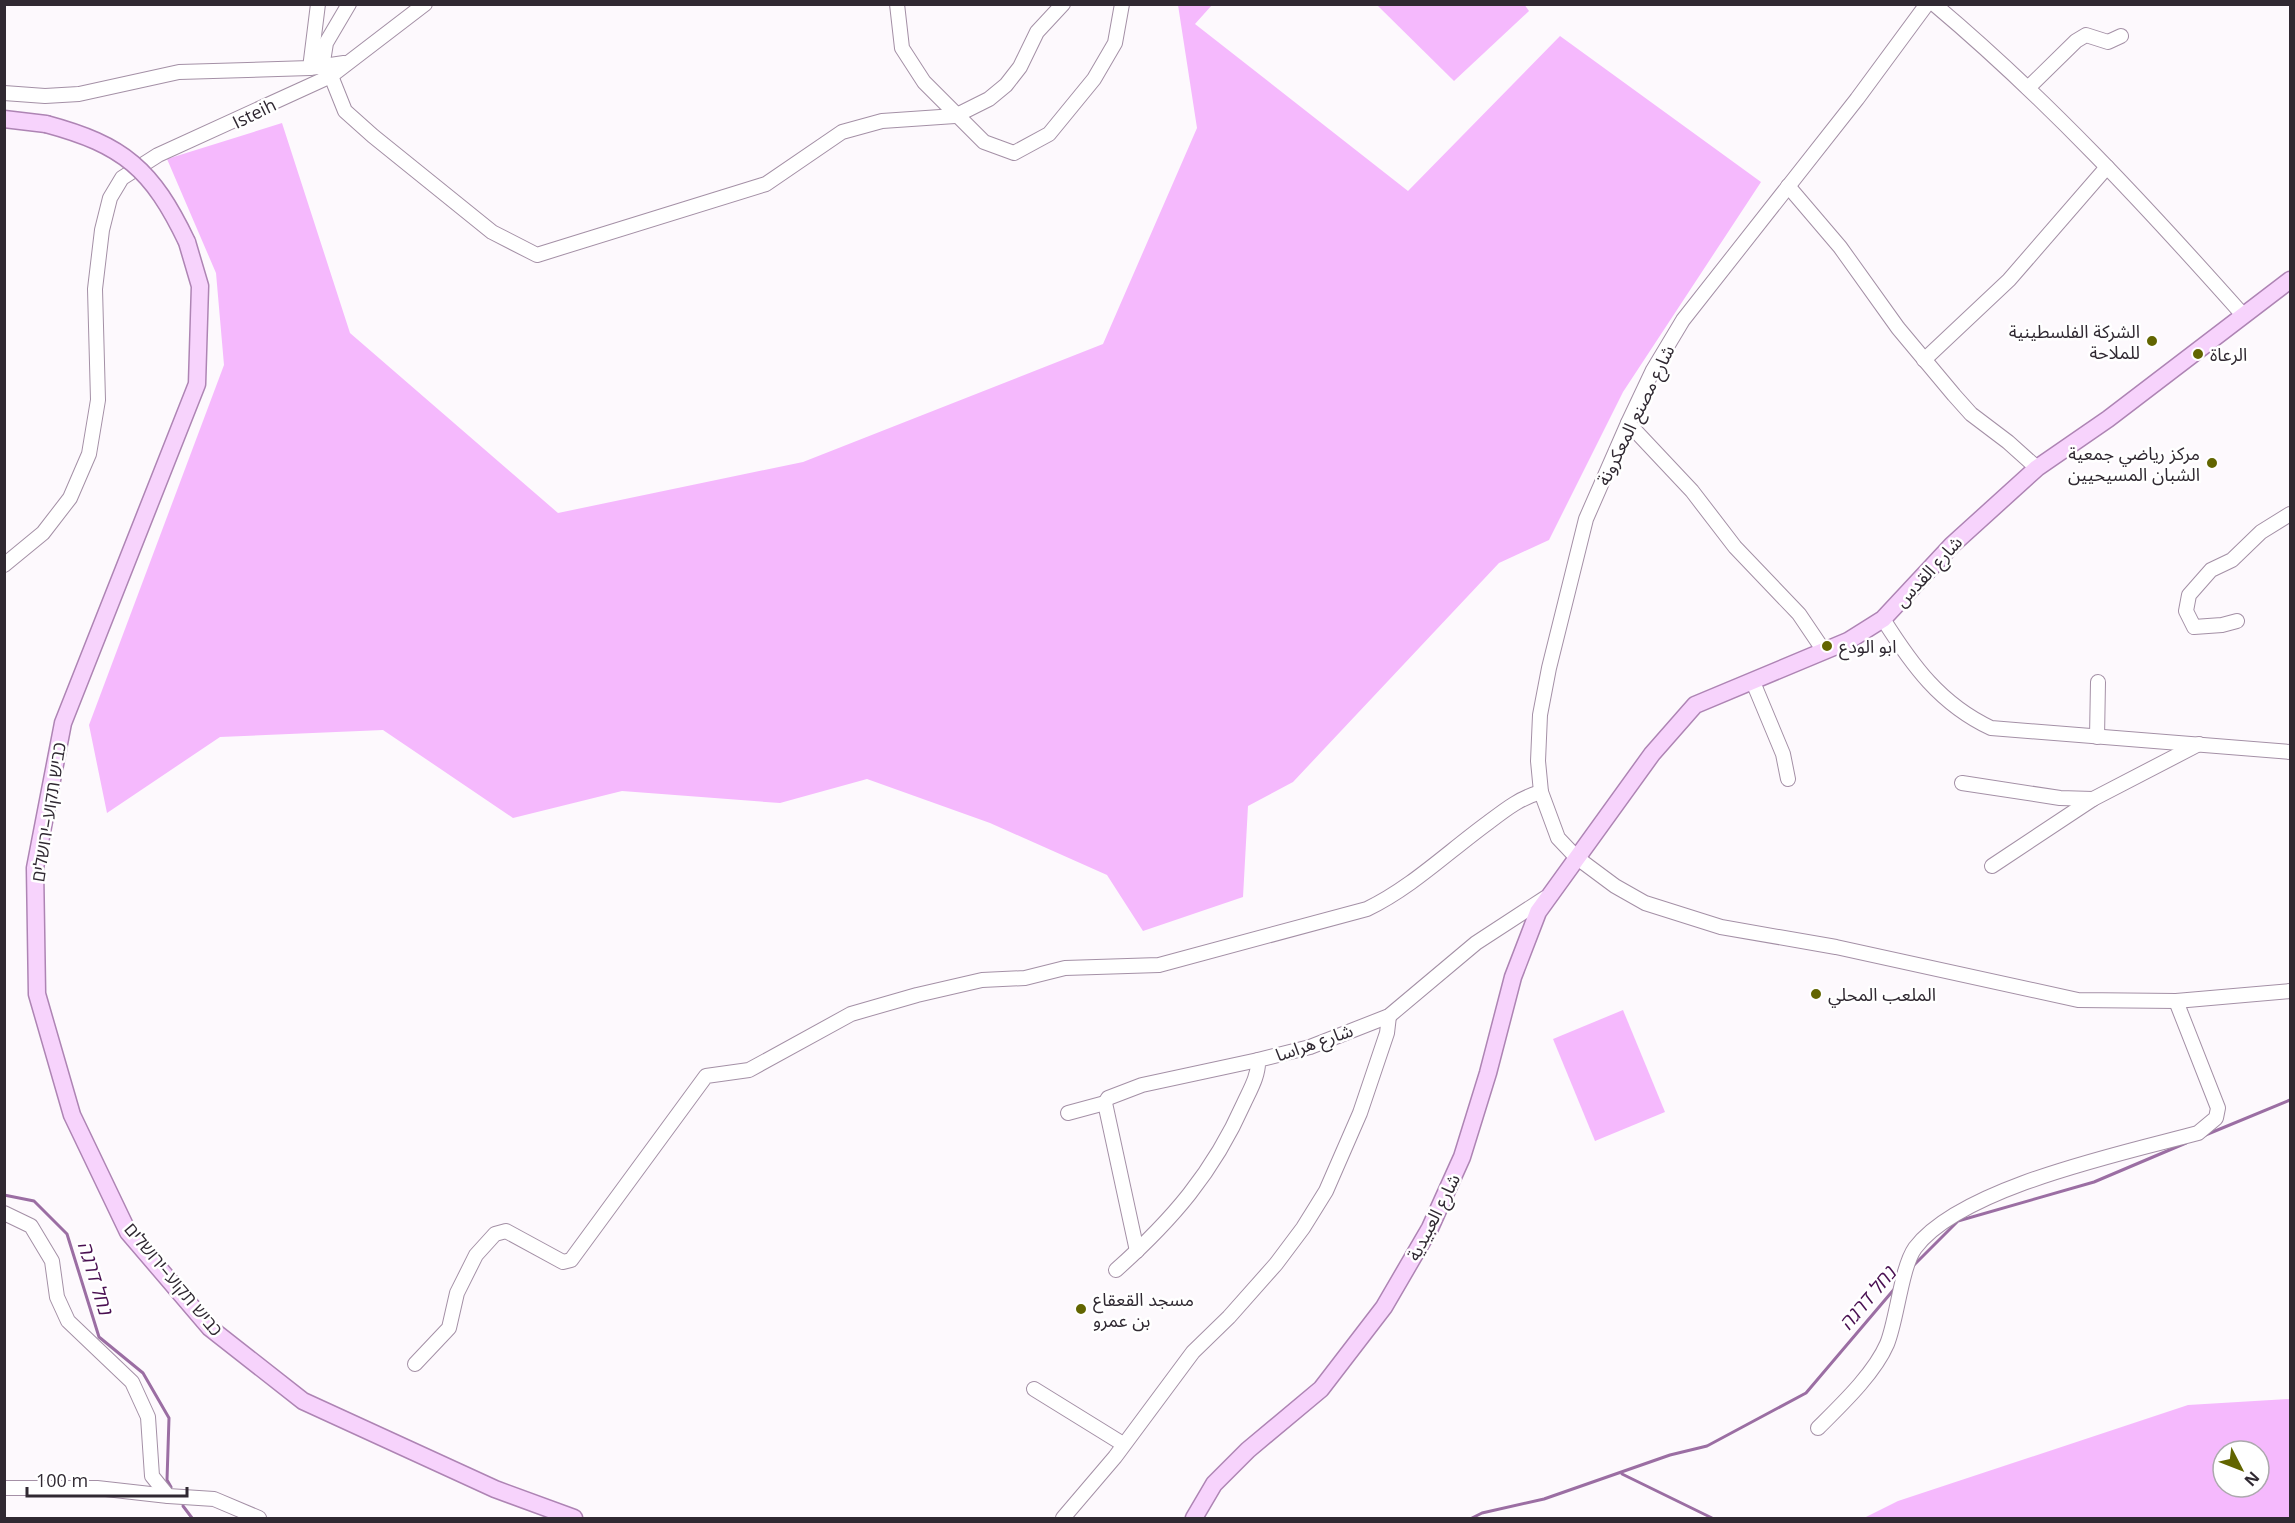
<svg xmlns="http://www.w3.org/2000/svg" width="2295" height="1523" viewBox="0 0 2295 1523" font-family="'Open Sans','Noto Sans Arabic','Noto Sans Hebrew',sans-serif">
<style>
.green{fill:#f5b9fd;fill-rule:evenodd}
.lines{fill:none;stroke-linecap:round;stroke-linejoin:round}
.stream{stroke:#9b6ea3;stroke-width:3}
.minor-casing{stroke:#a490a6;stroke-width:16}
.major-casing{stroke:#ae84b4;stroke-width:19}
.minor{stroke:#fff;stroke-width:14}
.major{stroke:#f7d3fc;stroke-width:16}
.major-bridge-casing{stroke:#ae84b4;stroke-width:19;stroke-linecap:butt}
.major-bridge{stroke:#f7d3fc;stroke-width:16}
.poi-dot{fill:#626500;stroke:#fff;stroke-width:2}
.labels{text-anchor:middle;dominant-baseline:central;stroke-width:5;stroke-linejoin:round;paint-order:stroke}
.street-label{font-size:18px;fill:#302932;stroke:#fff}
.poi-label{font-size:18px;fill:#302932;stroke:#fff;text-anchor:start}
.water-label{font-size:20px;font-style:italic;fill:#490f51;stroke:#fff}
</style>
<rect width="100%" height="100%" fill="#fdf9fd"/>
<g class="green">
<path d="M1524,4L1529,11L1454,81L1377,5Z"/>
<path d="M1178,5H1212L1195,24L1408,191L1560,36L1761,182L1623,392L1549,540L1499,563L1293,782L1248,806L1243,897L1143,931L1107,875L990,823L867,779L780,803L622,791L513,818L383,730L220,737L107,813L89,725L224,365L216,273L167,159L282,123L350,333L558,513L803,462L1103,344L1197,128Z"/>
<path d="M1623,1010L1665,1112L1595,1141L1553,1039Z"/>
<path d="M2290,1399V1518H1864L1898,1501L2188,1405ZM2223,1451H2259V1487H2223Z"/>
</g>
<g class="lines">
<g class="stream">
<path d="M2203,1136L2290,1100"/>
<path d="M4,1195L34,1201L67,1234L99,1337L143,1373L169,1418L167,1480L171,1487"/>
<path d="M1913,1266L1958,1221L2094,1182L2186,1143"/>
<path d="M1622,1474L1712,1518"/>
<path d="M183,1506L192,1518"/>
<path d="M1472,1518L1482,1513L1544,1499L1670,1455L1707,1446L1806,1393L1896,1287"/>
</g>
<defs>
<g id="minor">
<path d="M897,4L902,48L924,82L984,142L1014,153L1049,134L1094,79L1115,43L1122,4"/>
<path d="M1927,4L1857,99L1683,320L1653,370L1628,423L1586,519L1549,668L1540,715L1538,761L1541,792L1558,838L1576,857L1615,886L1645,903L1721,927L1836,947L2078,1000L2176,1001L2290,991"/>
<path d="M1934,4C2046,98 2146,206 2243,315"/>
<path d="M310,68L318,4"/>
<path d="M322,68L326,43L349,4"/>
<path d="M331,76L345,111L373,136L492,232L537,255L766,184L842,132L882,121L955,116L989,99L1006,85L1020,67L1037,32L1063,4"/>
<path d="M2028,88L2076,41L2086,35L2108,42L2121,36"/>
<path d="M4,93L45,96L79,94L179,72L310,68L344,63"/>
<path d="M1788,186L1840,247L1898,328L1954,395L1971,414L2008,442L2037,468"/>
<path d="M1924,360L2009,280L2107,167"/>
<path d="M1628,423L1692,491L1735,547L1799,614L1824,651"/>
<path d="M4,565L43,533L70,498L89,454L98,400L95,289L102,230L110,198L122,178L158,155L331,76L425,4"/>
<path d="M1883,619C1912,665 1940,704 1991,728L2290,752"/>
<path d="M2237,621L2222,625L2194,627L2186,611L2189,595L2211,570L2232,560L2261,532L2290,514"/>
<path d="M1753,682L1783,754L1788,779"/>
<path d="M2097,737L2098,682"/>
<path d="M1962,783L2060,798L2093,799L2199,744"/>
<path d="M1992,866L2093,799"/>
<path d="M1068,1113L1105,1103"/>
<path d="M4,1213L31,1226L52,1261L57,1297L68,1321L132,1382L148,1417L152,1476L168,1496L214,1499L259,1518"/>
<path d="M1137,1251L1105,1103L1108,1098L1142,1085L1258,1060"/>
<path d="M1116,1270C1172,1220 1213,1173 1244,1103C1250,1090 1259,1075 1258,1060L1310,1047L1389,1016L1476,943L1545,898"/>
<path d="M415,1364L449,1328L457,1293L476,1255L495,1234L506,1231L563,1262L571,1260L706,1076L749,1070L851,1014L917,995L982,980L1025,978L1065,968L1159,965L1367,909C1411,888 1449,851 1489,822C1506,809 1520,798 1541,792"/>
<path d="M1034,1389L1123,1444"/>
<path d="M1818,1428C1841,1405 1874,1374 1887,1344C1897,1320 1901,1268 1915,1248C1961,1187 2124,1153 2198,1133L2216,1118L2218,1108L2176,1001"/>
<path d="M4,1488H97L168,1496"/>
<path d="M1063,1518L1115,1457L1193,1352L1229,1317L1276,1264L1303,1228L1326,1191L1360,1113L1387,1033L1389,1016"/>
</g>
<g id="major">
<path d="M4,119L46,124"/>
<path d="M187,242L200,286L197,384L63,723L35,868L37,994L72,1115L128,1232L210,1328L303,1401L495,1489L574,1518"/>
<path d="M1194,1518L1214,1484L1248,1450L1321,1389L1384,1307L1430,1228L1462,1157L1488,1073L1513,977L1538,912L1652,754L1695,705L1848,641L1883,619L1952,545L2037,468L2108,419L2290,280"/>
</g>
</defs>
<use href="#minor" class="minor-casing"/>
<use href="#major" class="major-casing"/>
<use href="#minor" class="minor"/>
<use href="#major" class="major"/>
<defs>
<path id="major-bridge" d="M46,124C124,145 152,169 187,242"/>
</defs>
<use href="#major-bridge" class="major-bridge-casing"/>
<use href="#major-bridge" class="major-bridge"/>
</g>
<g class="poi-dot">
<circle cx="2152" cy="341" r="6"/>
<circle cx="2198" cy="354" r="6"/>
<circle cx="2212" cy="463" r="6"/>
<circle cx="1827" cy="646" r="6"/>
<circle cx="1816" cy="994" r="6"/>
<circle cx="1081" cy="1309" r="6"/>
</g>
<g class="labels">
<g class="street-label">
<text transform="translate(254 113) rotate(-26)">Isteih</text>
<text transform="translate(1635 415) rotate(-64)">شارع مصنع المعكرونة</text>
<text transform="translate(1928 571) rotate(-47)">شارع القدس</text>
<text transform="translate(48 812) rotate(-81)">כביש תקוע–ירושלים</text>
<text transform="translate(1314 1042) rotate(-19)">شارع هراسا</text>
<text transform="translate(1433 1217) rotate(-63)">شارع العبيدية</text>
<text transform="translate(174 1279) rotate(50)">כביש תקוע–ירושלים</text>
</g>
<g class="poi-label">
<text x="2140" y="331" text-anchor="end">الشركة الفلسطينية<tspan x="2140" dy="21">للملاحة</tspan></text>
<text x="2210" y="354">الرعاة</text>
<text x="2200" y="453" text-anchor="end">مركز رياضي جمعية<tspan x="2200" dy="21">الشبان المسيحيين</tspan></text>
<text x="1839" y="646">ابو الودع</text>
<text x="1828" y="994">الملعب المحلي</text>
<text x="1093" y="1299">مسجد القعقاع<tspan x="1093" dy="21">بن عمرو</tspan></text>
</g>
<g class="water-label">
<text transform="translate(96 1279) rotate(73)">נחל דרגה</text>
<text transform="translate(1868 1297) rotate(-50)">נחל דרגה</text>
</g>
</g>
<rect width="2295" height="1523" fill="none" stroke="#302932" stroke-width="12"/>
<g transform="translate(2241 1469) rotate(132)"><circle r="28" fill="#ffffff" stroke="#aca9ad" stroke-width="1.5"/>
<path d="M0-4.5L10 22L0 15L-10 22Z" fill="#626500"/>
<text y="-9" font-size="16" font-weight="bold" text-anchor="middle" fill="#302932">N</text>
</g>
<path d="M27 1487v9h160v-9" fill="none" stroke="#302932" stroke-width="3"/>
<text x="36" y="1487" font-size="18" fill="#302932" stroke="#ffffff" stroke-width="4.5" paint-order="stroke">100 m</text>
</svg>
